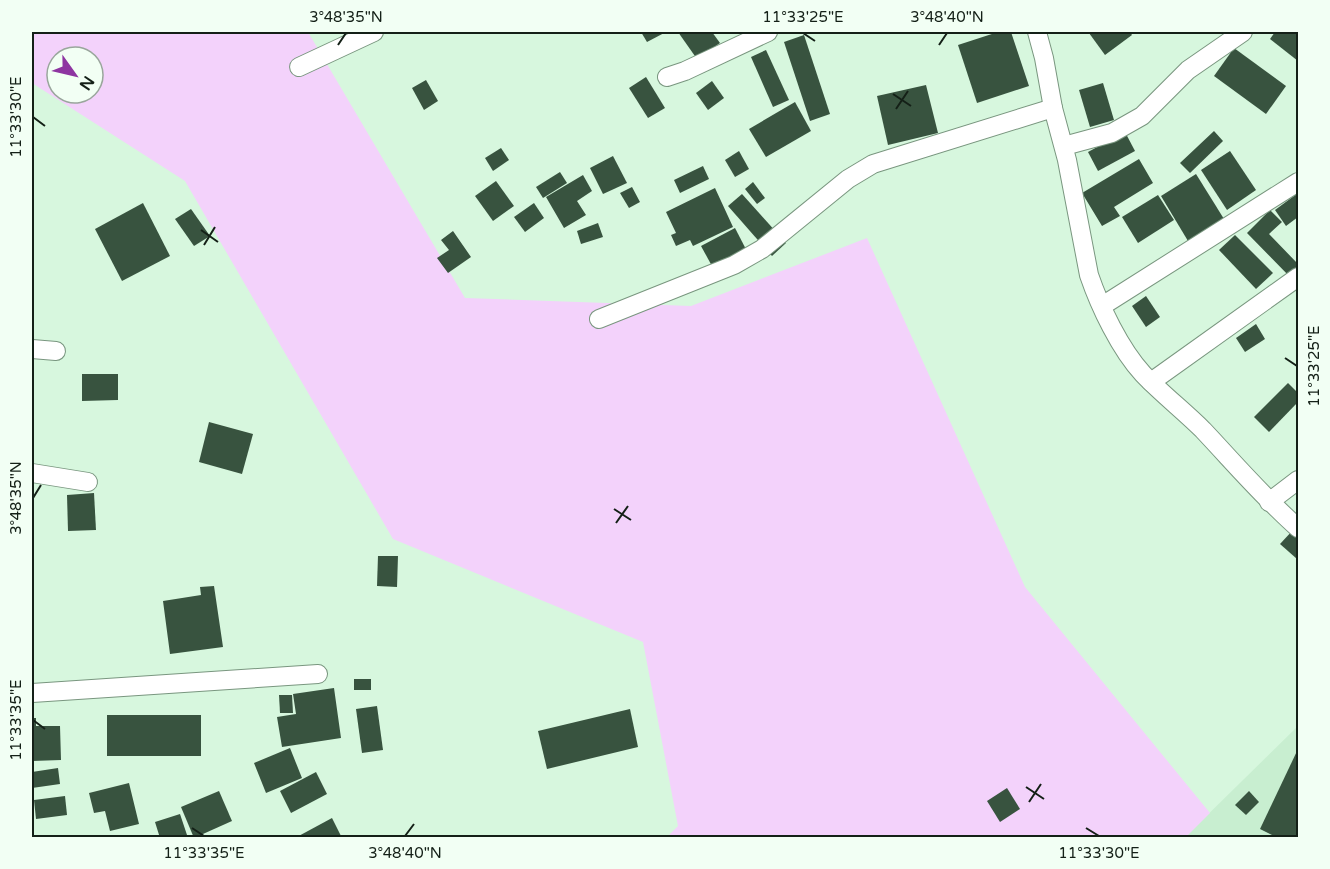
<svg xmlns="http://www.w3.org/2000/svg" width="1330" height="869" viewBox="0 0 1330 869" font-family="'Varela Round',sans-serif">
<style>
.built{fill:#c8eed0}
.green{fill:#f3d2fb;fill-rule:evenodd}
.building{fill:#38533f}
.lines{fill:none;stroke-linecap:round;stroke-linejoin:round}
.minor-casing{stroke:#79967f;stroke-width:20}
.minor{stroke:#fff;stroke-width:18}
.ticks{fill:none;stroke:#142017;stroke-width:2}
.neatline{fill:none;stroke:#142017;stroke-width:2}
.ticks-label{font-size:15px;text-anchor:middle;fill:#142017}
</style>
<rect width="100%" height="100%" fill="#d7f7de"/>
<path class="built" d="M1298,726V837H1185Z"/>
<path class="green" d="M32,32H308L465,298L691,306L867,238L1025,587L1210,813L1185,838L667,837L678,826L643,642L393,539L185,181L32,83ZM57,57H93V93H57Z"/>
<g class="building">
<path d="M641,32H666L647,42Z"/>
<path d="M678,32H712L720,43L697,59Z"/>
<path d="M998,32H1011L1029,86L977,103L958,45Z"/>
<path d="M1092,32H1130L1132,35L1105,55L1089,33Z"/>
<path d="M1275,32H1298V61L1270,39Z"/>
<path d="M804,35L830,114L810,121L784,42Z"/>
<path d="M1234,48L1286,86L1266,114L1214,76Z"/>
<path d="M766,50L789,100L773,107L751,57Z"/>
<path d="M646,77L665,108L648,118L629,88Z"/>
<path d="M426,80L438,101L424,110L412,88Z"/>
<path d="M712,81L724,98L708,110L696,93Z"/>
<path d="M1103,83L1114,120L1090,127L1079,90Z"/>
<path d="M926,85L938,133L888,145L877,96Z"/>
<path d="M795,102L811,131L766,157L749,129Z"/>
<path d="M1214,131L1223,141L1190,173L1180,163Z"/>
<path d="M1125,132L1135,151L1098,171L1088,152Z"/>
<path d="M501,148L509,160L493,171L485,158Z"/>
<path d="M739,151L749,169L735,177L725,160Z"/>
<path d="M1230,151L1256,190L1227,210L1201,170Z"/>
<path d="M613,156L627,183L603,194L590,168Z"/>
<path d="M1139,159L1153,183L1114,207L1120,216L1102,226L1082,193Z"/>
<path d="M703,166L709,179L680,193L674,180Z"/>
<path d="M560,172L567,183L543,198L536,187Z"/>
<path d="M1196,174L1224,219L1188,241L1161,196Z"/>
<path d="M583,175L592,191L577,201L586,215L564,228L546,197Z"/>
<path d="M496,181L514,206L493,221L475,196Z"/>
<path d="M753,182L765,198L757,204L745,189Z"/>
<path d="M632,187L640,202L629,208L620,193Z"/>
<path d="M715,188L733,227L693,246L690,240L676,246L671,235L676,233L666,212Z"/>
<path d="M1298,193V217L1286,226L1275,210Z"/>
<path d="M742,194L786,243L772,256L728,206Z"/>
<path d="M1158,195L1174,220L1138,243L1122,217Z"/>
<path d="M143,203L170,256L122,281L95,229Z"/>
<path d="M534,203L544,218L525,232L514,217Z"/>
<path d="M191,209L210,236L194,246L175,219Z"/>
<path d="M1270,210L1282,222L1269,234L1298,264V270L1291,278L1247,233Z"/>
<path d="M598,223L603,237L581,244L577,231Z"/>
<path d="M735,228L751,259L718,277L701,246Z"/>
<path d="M453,231L471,257L448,273L437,258L449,250L441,240Z"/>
<path d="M1235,235L1273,273L1256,289L1219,250Z"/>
<path d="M1146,296L1160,317L1146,327L1132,306Z"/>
<path d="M1256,324L1265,339L1245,352L1236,338Z"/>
<path d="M82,374H118V400L82,401Z"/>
<path d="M1288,383L1298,393V402L1269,432L1254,417Z"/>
<path d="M209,422L253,434L242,474L199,462Z"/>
<path d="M94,493L96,530L68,531L67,495Z"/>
<path d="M1293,530L1298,536L1297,559L1280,544Z"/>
<path d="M378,556H398L397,587L377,586Z"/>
<path d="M214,586L223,647L170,654L163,601L201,595L200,587Z"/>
<rect x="354" y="679" width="17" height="11"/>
<path d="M334,688L341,738L282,747L277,717L296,714L293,694Z"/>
<path d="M279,695H292L293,713H280Z"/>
<path d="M377,706L383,750L362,753L356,709Z"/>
<path d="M630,709L638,747L547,769L538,731Z"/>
<rect x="107" y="715" width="94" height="41"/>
<path d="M32,718H36V726H60L61,760L32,761Z"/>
<path d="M290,748L302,778L266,793L254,763Z"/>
<path d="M1298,749V838H1278L1260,829Z"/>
<path d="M58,768L60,784L32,788V772Z"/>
<path d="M316,772L327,794L291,813L280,791Z"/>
<path d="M129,783L139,824L110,831L105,811L94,813L89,793Z"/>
<path d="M1007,788L1020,809L1000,822L987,801Z"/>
<path d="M219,791L232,821L194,838L181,807Z"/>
<path d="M1249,791L1259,802L1246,815L1235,805Z"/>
<path d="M65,796L67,815L36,819L34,800Z"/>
<path d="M180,814L188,838H160L155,822Z"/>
<path d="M332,818L342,838H295Z"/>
</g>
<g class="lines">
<defs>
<g id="minor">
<path d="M1037,32L1044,58L1053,108L1067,160L1089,275C1100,307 1120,349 1143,374C1162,394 1184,411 1203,430C1235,464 1264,498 1298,528"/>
<path d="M299,67L374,32"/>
<path d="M667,77L685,71L768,32"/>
<path d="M1064,146L1112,133L1142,116L1188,70L1243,32"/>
<path d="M1102,306L1298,182"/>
<path d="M599,319L734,265L762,249L848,179L873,164L1053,108"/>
<path d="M32,349L56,351"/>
<path d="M1151,382L1298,277"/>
<path d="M32,473L88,482"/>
<path d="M1269,502L1298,480"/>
<path d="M32,693L318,674"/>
</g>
</defs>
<use href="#minor" class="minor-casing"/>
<use href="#minor" class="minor"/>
</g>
<path class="ticks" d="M803,33L815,41M338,45L346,33M939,45L947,33M893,94L911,106M896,109L908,91M33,117L45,126M201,230L218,242M204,245L215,227M1285,358L1297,366M33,498L41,485M614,509L631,520M616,523L628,506M33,720L45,729M1026,787L1044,799M1029,802L1041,784M192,828L204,836M1086,828L1099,836M405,836L414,824"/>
<rect width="1330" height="869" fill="none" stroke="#f2fff4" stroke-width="66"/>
<g transform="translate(75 75) rotate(124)"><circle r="28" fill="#f2fff4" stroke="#99a69c" stroke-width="1.5"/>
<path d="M0-4.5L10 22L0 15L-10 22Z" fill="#8e35a1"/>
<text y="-9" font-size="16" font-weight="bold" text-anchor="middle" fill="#142017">N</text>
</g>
<rect x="33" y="33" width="1264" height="803" class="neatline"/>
<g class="ticks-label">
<text x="346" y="22">3°48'35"N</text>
<text x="803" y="22">11°33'25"E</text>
<text x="947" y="22">3°48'40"N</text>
<text transform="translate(16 117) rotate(-90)" y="5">11°33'30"E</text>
<text transform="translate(1314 366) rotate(-90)" y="5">11°33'25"E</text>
<text transform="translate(16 498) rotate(-90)" y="5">3°48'35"N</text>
<text transform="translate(16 720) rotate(-90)" y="5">11°33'35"E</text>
<text x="204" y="858">11°33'35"E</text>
<text x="405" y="858">3°48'40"N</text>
<text x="1099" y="858">11°33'30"E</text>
</g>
</svg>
